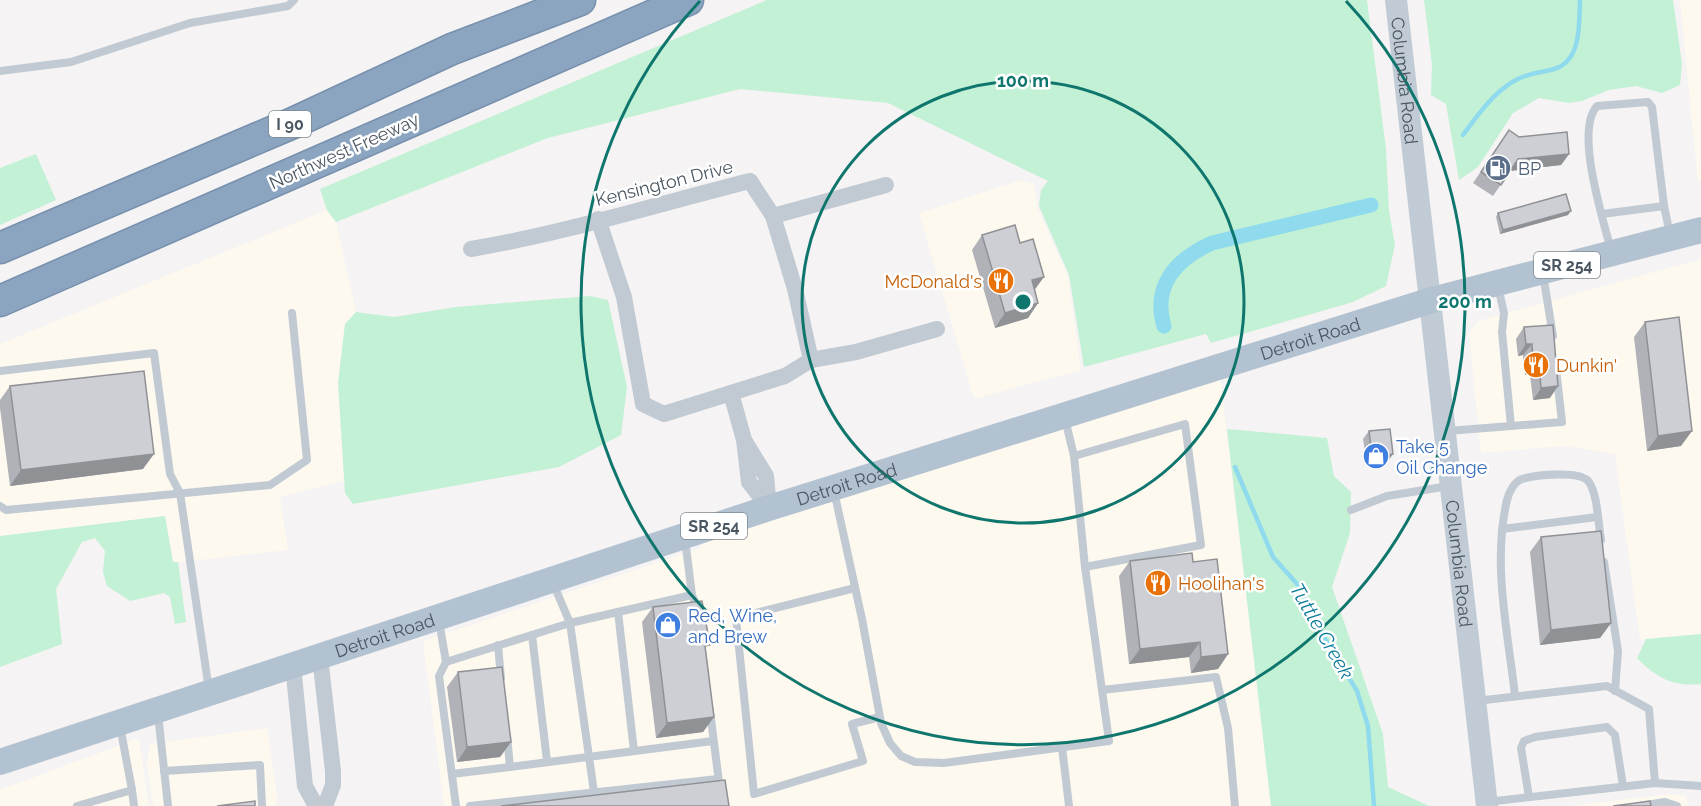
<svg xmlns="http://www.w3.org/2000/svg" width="1701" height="806" viewBox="0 0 1701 806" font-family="Raleway,sans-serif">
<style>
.commercial{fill:#fdf9ef}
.green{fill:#c3f1d5}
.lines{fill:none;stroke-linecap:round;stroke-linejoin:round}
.stream{stroke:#90daee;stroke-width:4.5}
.canal{stroke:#90daee;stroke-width:15}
.motorway-casing{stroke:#7690ad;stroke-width:33}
.service{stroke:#c1cad2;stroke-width:8}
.minor{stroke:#c1cad2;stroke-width:16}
.secondary{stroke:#c1cbd6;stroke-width:22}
.primary{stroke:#b3c2d1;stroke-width:26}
.motorway{stroke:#8ba5c1;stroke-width:30}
.wall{fill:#b0b2b7}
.shaded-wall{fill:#909195}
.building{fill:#cdcfd5;stroke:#909195;stroke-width:1.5}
.ring{fill:none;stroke:#0f766e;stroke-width:3}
.labels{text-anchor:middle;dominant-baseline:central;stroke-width:5;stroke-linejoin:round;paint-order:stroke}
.shield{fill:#fff;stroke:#808990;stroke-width:1.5}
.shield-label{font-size:16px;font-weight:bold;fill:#4a5661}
.street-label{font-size:18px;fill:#4a5661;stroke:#fff}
.service-label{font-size:18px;fill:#4e5e75;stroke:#fff;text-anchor:start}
.food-label{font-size:18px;fill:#c56008;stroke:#fff;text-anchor:start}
.shop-label{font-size:18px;fill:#366cbe;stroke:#fff;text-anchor:start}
.water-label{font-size:20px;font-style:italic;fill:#0c7c9b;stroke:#fff}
.centre{fill:#0f766e;stroke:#fff;stroke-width:3}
.ring-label{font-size:18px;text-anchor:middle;font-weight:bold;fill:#0f766e;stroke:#fff;stroke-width:5;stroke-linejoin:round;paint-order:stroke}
</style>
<rect width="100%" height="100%" fill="#f5f3f3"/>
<g class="commercial">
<path d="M1680,0H1701V182H1698Z"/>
<path d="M1022,180L1034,184L1038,209L1068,277L1081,370L974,399L919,213Z"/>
<path d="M327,210L336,222L356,312L345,324L338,383L344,481L280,497L288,550L173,563L165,516L0,536V344Z"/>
<path d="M1701,259V634L1640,640L1615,454L1564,446L1481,453L1469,334L1478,321Z"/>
<path d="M1219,367L1271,806H444L423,641L701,548L704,530Z"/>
<path d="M267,728L277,794L276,806H153L147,763L150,744Z"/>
<path d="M139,738L149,806H0V790Z"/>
<path d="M1669,794L1686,796L1689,806H1570Z"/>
</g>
<g class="green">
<path d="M767,0H1367L1386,149L1389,211L1395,245L1386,286L1353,302L1211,343L1206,334L1084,367L1069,275L1039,206L1041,190L1048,181L888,103L740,89L548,138L336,222L327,210L320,189Z"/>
<path d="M1424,0H1673L1682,64L1680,85L1662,93L1636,86L1609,90L1582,101L1569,103L1539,98L1513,113L1478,167L1459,180L1446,104L1431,95L1432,65Z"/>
<path d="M36,154L56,200L0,225V168Z"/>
<path d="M590,296L608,300L627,387L621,435L559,467L353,504L345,493L338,383L345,324L356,312L394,317L456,307Z"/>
<path d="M1227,429L1327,438L1334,476L1351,492L1350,533L1332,587L1383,734L1388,787L1429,806H1271Z"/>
<path d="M165,516L173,562H178L186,622L175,624L170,597L164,593L130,601L107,586L103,572L105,551L95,538L82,542L56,589L62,644L0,667V536Z"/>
<path d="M1701,634V684C1673,687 1657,678 1637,658L1646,639Z"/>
</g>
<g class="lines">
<g class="stream">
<path d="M1463,135C1477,116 1493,93 1514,81C1527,73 1540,73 1554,69C1582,61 1579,23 1580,0"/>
<path d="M1235,467L1273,557L1298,585L1324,637L1357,691L1368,726L1374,806"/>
</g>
<path class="canal" d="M1164,326C1152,286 1176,259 1212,243L1371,205"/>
<defs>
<g id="motorway">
<path d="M0,248L293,123L452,49L580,0"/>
<path d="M0,301L688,0"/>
</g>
</defs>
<use href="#motorway" class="motorway-casing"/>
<g class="service">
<path d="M0,71L71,62L190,23L288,6L294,0"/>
<path d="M1602,214L1664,206"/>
<path d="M1611,251C1604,221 1574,131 1597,106L1648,102L1652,107L1664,206L1670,234"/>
<path d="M1543,274L1553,336"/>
<path d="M0,371L154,353L170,474L180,493L209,690"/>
<path d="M1511,426L1562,422L1556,369"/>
<path d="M1447,431L1511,426L1502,332L1504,313L1498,286"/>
<path d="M1074,456L1185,424L1201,545L1085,567"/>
<path d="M834,491L862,619L881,723L890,743L901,756L915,762L944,763L1109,741L1085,567L1074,456L1065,419"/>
<path d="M0,506L6,510L270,485L307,460L292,313"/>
<path d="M1351,510L1387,496L1449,486"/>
<path d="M1502,529L1597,517"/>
<path d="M685,539L692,595L699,612"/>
<path d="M1604,562L1618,651L1615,691"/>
<path d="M553,583L570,623L692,595"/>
<path d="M855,588L736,618L754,794L863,761L852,724L880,717"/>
<path d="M618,612L634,751"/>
<path d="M439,621L446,662L439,676L456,806"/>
<path d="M532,635L547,761"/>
<path d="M498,645L501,678"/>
<path d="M446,662L570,623L594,792"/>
<path d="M1102,690L1216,677L1228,728L1235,806"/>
<path d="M1515,696C1508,632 1492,564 1507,500C1509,492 1514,482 1522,479C1535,475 1581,470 1589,482C1598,496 1598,523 1601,540"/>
<path d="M1476,701L1607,686L1649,709L1655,783"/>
<path d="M710,711L722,806"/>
<path d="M158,714L168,806"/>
<path d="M507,735L510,767L713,741"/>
<path d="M1062,747L1069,806"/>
<path d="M164,771L260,765L262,806"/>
<path d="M452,774L510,767"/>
<path d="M132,790L134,806"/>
<path d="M1529,797L1521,748L1524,741L1535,737L1607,727L1615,735L1623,786"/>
<path d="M1487,802L1655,783L1701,786"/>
<path d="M77,806L132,790L120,726"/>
<path d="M470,806L718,779"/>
<path d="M1639,806L1665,802L1677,806"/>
</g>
<g class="minor">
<path d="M773,216L886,185"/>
<path d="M598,219L624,297L643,404L664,414L785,376L811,360L856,352L937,329"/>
<path d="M471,249C566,233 658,204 750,181L773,216L795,289L811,360"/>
<path d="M731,393L744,440L749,482L769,508L766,476L744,440"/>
<path d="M320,657L333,771V785L325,806"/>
<path d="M293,665L305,786L316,806"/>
</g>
<path class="secondary" id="s1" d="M1396,0L1487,806"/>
<path class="primary" id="s2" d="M0,762L769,508L1432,300L1701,230"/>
<use href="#motorway" class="motorway"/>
</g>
<g class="wall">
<path d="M1509,130L1519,137L1569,154L1561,165L1510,171L1493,196L1473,183Z"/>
<path d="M1498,213L1568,215L1500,234L1496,217Z"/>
<path d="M982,235L1035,290L1038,303L1028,318L995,328L972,250Z"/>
<path d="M1645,322L1681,446L1647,451L1634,337Z"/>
<path d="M1553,325L1550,398L1533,400L1530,375H1525L1523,355L1518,356L1516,339L1524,327Z"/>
<path d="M10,386L143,469L10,486L0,408V400Z"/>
<path d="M1369,431L1393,454L1387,462L1367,464L1363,439Z"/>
<path d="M1541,537L1611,623L1600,638L1540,645L1530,552Z"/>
<path d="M1130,561L1193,562L1228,654L1218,669L1191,673L1189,657L1129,664L1119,576Z"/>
<path d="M653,607L706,651L714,717L703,732L656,738L642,622Z"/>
<path d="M458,672L511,742L500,757L457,762L447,687Z"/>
</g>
<g class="shaded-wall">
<path d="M1569,154L1561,165L1510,171L1518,159Z"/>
<path d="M1571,211L1568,215L1500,234L1503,230Z"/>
<path d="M1044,277L1033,292L1032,280Z"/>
<path d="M1038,303L1028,318L995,328L1005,313Z"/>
<path d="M1526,344H1532L1523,355L1518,356Z"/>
<path d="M1533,363H1539L1530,375H1525Z"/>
<path d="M1558,386L1550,398L1533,400L1541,388Z"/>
<path d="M1692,431L1681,446L1647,451L1658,436Z"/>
<path d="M154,454L143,469L10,486L21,470Z"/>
<path d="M1393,454L1387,462L1367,464L1372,456Z"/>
<path d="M1611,623L1600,638L1540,645L1551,630Z"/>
<path d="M1200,642L1189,657L1129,664L1140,649Z"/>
<path d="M1228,654L1218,669L1191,673L1201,657Z"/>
<path d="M714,717L703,732L656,738L667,723Z"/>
<path d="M511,742L500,757L457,762L467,747Z"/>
</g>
<g class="building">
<path d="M1509,130L1519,137L1567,132L1569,154L1518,159L1501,185L1481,172Z"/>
<path d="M1566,194L1571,211L1503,230L1498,213Z"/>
<path d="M1015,225L1020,243L1033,239L1044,277L1032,280L1038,303L1005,313L982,235Z"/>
<path d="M1679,317L1692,431L1658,436L1645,322Z"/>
<path d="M1553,325L1558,386L1541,388L1539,363H1533L1532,344H1526L1524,327Z"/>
<path d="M144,371L154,454L21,470L10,386Z"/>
<path d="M1390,429L1393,454L1372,456L1369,431Z"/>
<path d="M1601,531L1611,623L1551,630L1541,537Z"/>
<path d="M1192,553L1193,562L1217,559L1228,654L1201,657L1200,642L1140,649L1130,561Z"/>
<path d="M702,601L710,645L705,646L714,717L667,723L653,607Z"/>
<path d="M502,667L511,742L467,747L458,672Z"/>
<path d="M725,780L729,806H501Z"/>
<path d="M255,801V806H217Z"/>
<path d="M1650,801L1651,806H1613Z"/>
</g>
<g class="ring">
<circle cx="1023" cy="302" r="221"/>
<path d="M1346 1A442 442 0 1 1 700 1"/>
</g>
<defs>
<symbol id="fuel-disc" viewBox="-11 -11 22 22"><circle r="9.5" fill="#5c6f8a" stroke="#fff"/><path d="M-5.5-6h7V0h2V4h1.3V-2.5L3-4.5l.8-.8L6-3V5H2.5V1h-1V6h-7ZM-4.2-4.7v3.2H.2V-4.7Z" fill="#fff"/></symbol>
<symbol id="restaurant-disc" viewBox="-11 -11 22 22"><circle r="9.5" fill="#e8710a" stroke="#fff"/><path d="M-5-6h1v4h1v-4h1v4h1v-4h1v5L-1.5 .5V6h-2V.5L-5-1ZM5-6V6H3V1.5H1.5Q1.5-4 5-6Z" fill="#fff"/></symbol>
<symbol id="shop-disc" viewBox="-11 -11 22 22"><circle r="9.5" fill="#3f7fe0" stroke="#fff"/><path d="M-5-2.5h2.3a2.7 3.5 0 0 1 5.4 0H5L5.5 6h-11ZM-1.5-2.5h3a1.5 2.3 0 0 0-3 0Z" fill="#fff"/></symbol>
</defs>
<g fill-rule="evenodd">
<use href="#fuel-disc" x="1483" y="153" width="30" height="30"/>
<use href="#restaurant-disc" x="986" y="266" width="30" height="30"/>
<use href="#restaurant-disc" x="1521" y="350" width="30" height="30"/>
<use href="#shop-disc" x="1361" y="441" width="30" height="30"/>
<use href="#restaurant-disc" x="1143" y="568" width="30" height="30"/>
<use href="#shop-disc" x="653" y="610" width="30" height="30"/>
</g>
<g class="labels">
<g class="shield">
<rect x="269" y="111" width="42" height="26" rx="4.5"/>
<rect x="1534" y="252" width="66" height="26" rx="4.5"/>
<rect x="681" y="513" width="66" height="26" rx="4.5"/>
</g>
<g class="shield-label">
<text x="290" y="124">I 90</text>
<text x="1567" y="265">SR 254</text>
<text x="714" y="526">SR 254</text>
</g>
<g class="street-label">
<text stroke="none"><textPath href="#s1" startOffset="81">Columbia Road</textPath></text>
<text transform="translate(344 151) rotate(-24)">Northwest Freeway</text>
<text transform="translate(664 183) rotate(-14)">Kensington Drive</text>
<text stroke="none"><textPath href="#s2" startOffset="1377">Detroit Road</textPath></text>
<text stroke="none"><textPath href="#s2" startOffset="891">Detroit Road</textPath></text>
<text stroke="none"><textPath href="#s1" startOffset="567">Columbia Road</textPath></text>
<text stroke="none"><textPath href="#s2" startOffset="405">Detroit Road</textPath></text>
</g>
<g class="service-label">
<text x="1518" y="168">BP</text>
</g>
<g class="food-label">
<text x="982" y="281" text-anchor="end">McDonald's</text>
<text x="1556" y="365">Dunkin'</text>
<text x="1178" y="583">Hoolihan's</text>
</g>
<g class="shop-label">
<text x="1396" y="446">Take 5<tspan x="1396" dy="21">Oil Change</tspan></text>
<text x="688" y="615">Red, Wine,<tspan x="688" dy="21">and Brew</tspan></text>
</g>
<g class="water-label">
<text transform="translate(1322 631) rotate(60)">Tuttle Creek</text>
</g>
</g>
<circle cx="1023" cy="302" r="9" class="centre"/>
<g class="ring-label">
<text x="1023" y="87">100 m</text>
<text x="1465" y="308">200 m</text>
</g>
</svg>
